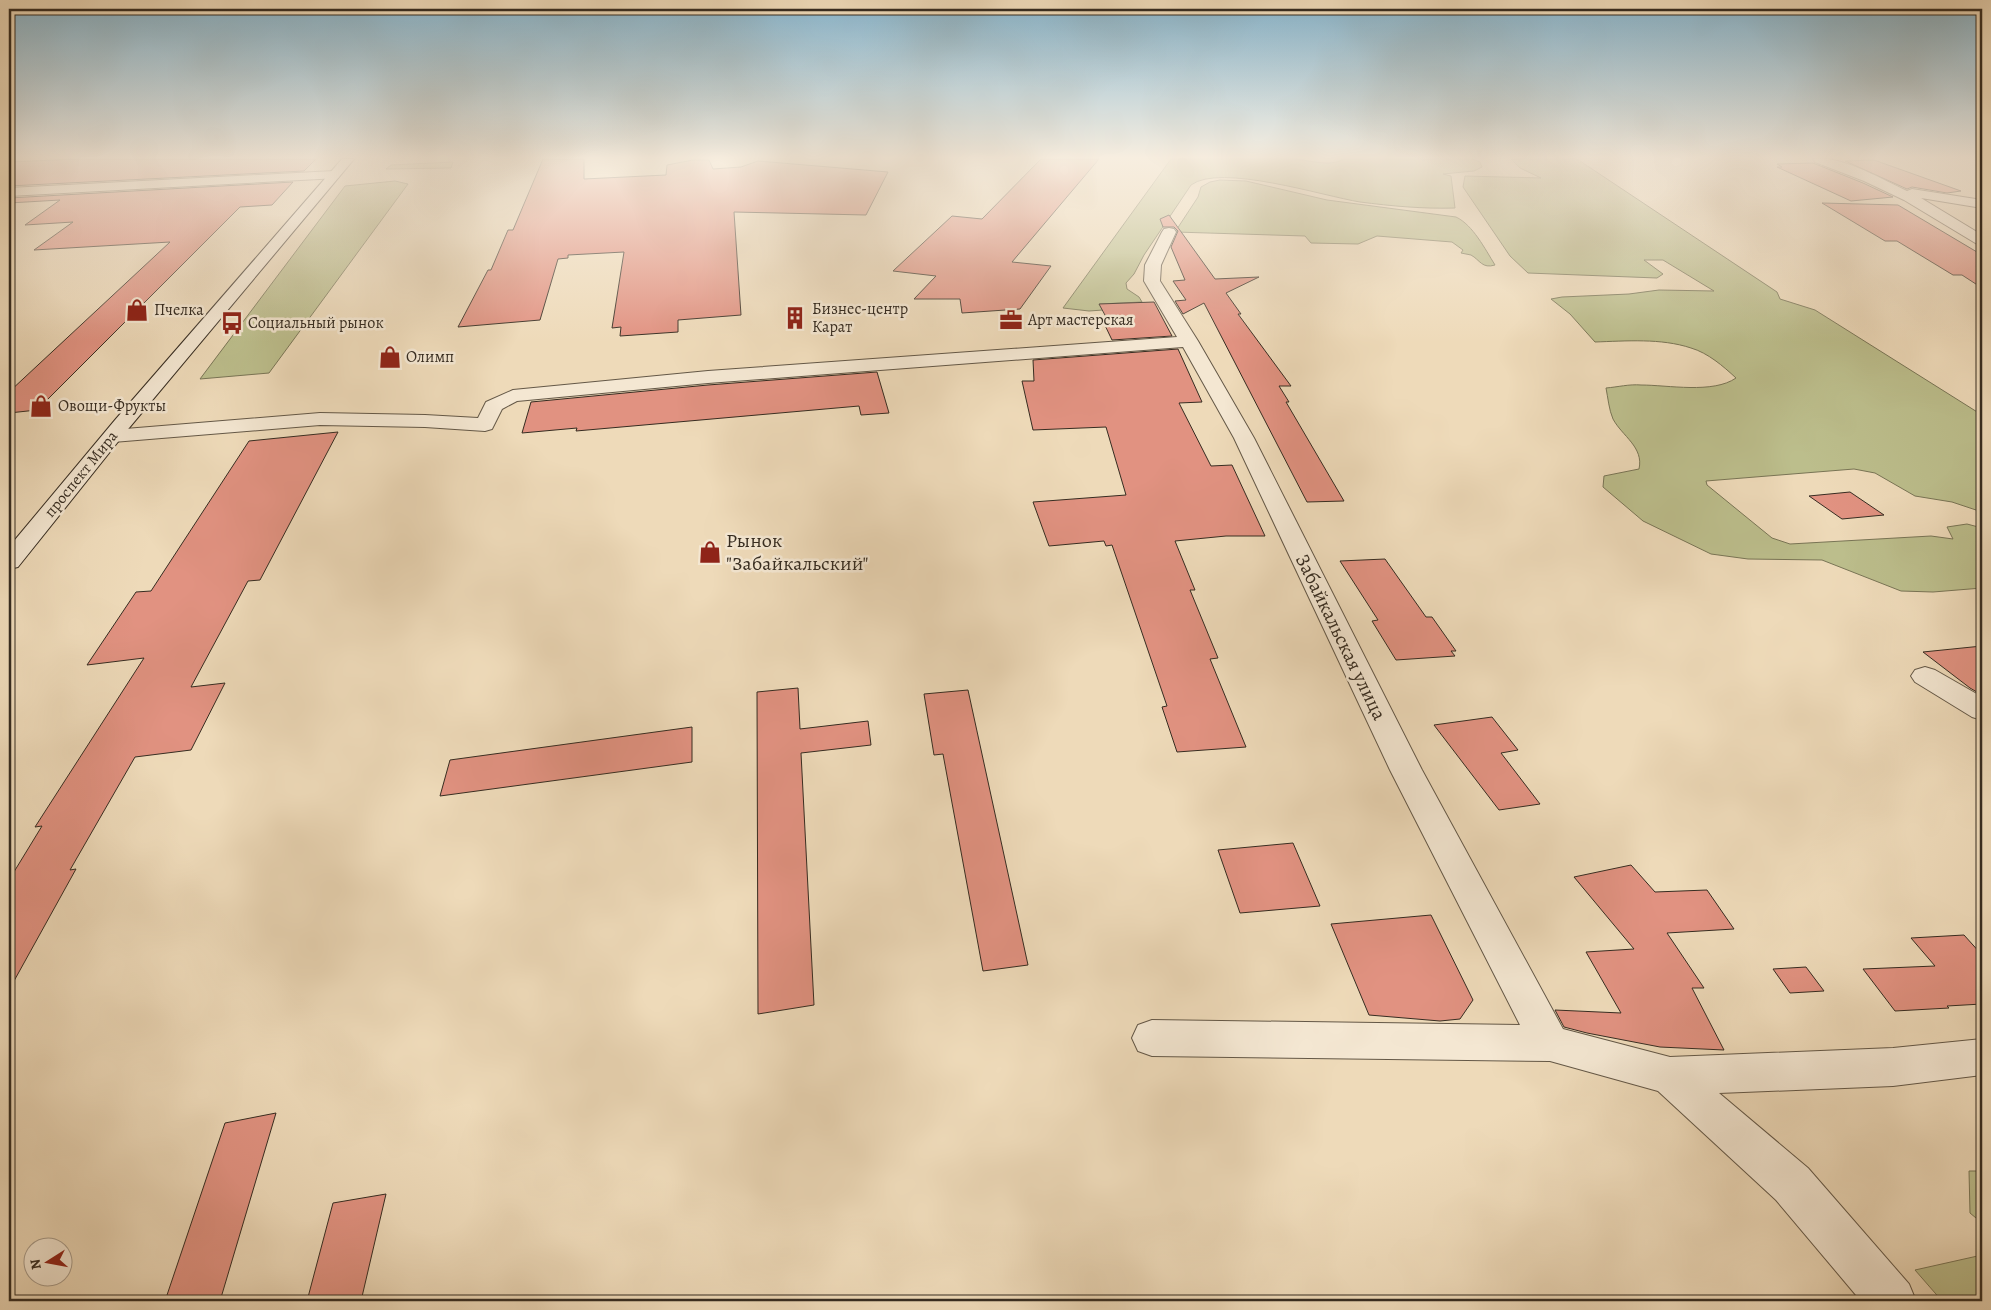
<svg xmlns="http://www.w3.org/2000/svg" width="1991" height="1310" viewBox="0 0 1991 1310" font-family="Alegreya,serif">
<style>
.green{fill:#bcbe8c;stroke:#797556}
.building{fill:#e19281;stroke:#362c21}
.lines{fill:none;stroke-linecap:round;stroke-linejoin:round}
.street-casing{stroke:#645847;stroke-width:2}
.secondary-casing{stroke:#362c21;stroke-width:2}
.street{fill:#f4e7d2;fill-rule:evenodd}
.secondary{fill:#f4e7d2;fill-rule:evenodd}
.labels{text-anchor:middle;dominant-baseline:central;stroke-width:5;stroke-linejoin:round;paint-order:stroke}
.far-poi-label{font-size:16px;fill:#362c21;stroke:#f4e7d2;text-anchor:start}
.far-street-label{font-size:16px;fill:#362c21;stroke:#f4e7d2}
.poi-label{font-size:20px;fill:#362c21;stroke:#f4e7d2;text-anchor:start}
.street-label{font-size:20px;fill:#362c21;stroke:#f4e7d2}
</style>
<rect width="100%" height="100%" fill="#eedab9"/>
<filter id="stains"><feTurbulence type="fractalNoise" baseFrequency=".004" numOctaves="4"/><feColorMatrix values="0 0 0 0 .2 0 0 0 0 .09 0 0 0 0 .02 0 0 0 .5 -.17"/></filter>
<radialGradient id="worn" r=".72"><stop offset=".6" stop-color="#630" stop-opacity="0"/><stop offset="1" stop-color="#630" stop-opacity=".3"/></radialGradient>
<g class="green">
<path d="M1171,159C1211,159 1251,156 1291,159C1307,159 1329,168 1344,159H1472L1480,162L1482,167L1474,171L1443,174L1451,176L1455,208C1423,209 1391,206 1360,202C1323,196 1220,163 1191,185L1144,255L1134,274L1126,283L1127,289L1139,297L1142,302L1100,304L1103,310L1089,311L1063,308Z"/>
<path d="M1511,159H1577L1777,292L1780,299L1815,310L1982,415V512L1952,502L1915,496L1875,473L1854,469L1706,481L1707,485L1772,538L1790,544L1931,536L1953,539L1947,527L1967,524L1982,528V588L1933,592L1901,591L1822,560L1748,559L1711,554L1643,521L1603,487L1604,476L1639,469C1644,447 1622,436 1613,419C1609,410 1608,398 1606,388C1618,387 1629,384 1641,385C1668,385 1713,394 1736,378C1723,366 1708,353 1691,348C1661,338 1626,341 1595,342L1570,314L1551,299L1562,297L1629,294L1659,290L1714,291L1663,260H1644L1663,274L1657,278L1528,273L1510,256L1463,187L1465,176L1541,178L1520,168Z"/>
<path d="M453,162L451,168L386,169L391,165Z"/>
<path d="M1220,180L1246,181L1327,200L1456,217C1473,225 1485,249 1495,265C1482,269 1480,260 1471,255C1468,254 1464,254 1461,253L1463,250L1452,242L1377,236L1358,244L1311,243L1305,236L1175,232L1198,197L1201,187L1210,182Z"/>
<path d="M395,181L408,184L269,373L200,379L345,186Z"/>
<path d="M1969,1171H1982V1223L1970,1213Z"/>
<path d="M1982,1255V1301H1942L1915,1270Z"/>
</g>
<g class="building">
<path d="M77,159H316L304,171L9,186V162Z"/>
<path d="M543,159H584V179L666,175L667,165L693,160H709L713,169L741,167L758,161L888,172L866,215L734,212L741,315L678,320V332L620,336L621,327L612,328L624,252L568,255V258L558,259L540,320L458,327L488,270H491L508,230H513Z"/>
<path d="M1041,159H1099L1012,262L1051,266L1020,309L962,313L960,299H914L936,276L893,271L952,216L982,219Z"/>
<path d="M1874,160L1961,191L1947,193L1912,187L1907,189L1845,161Z"/>
<path d="M1813,163L1863,183L1893,197L1851,201L1777,167H1782L1777,164Z"/>
<path d="M293,182L272,205L240,207L37,410L9,413V392L170,242L34,250L73,222L25,225L60,200L9,203V198Z"/>
<path d="M1822,203L1898,205L1982,255V288L1962,275H1953L1897,241H1885Z"/>
<path d="M1169,215L1215,279L1259,277L1226,293L1241,314H1238L1291,386H1279L1289,402H1286L1344,501L1307,502L1204,303L1183,314L1175,301L1186,300L1173,281L1185,280L1171,247L1178,231L1174,227H1163L1160,219Z"/>
<path d="M1154,302L1172,336L1112,340L1101,317H1106L1099,304Z"/>
<path d="M1178,349L1202,402L1179,403L1211,466L1232,465L1265,536H1226L1175,541L1195,590H1190L1218,658L1210,659L1246,747L1177,752L1162,707L1167,706L1112,545L1106,546L1104,541L1049,546L1033,502L1126,495L1106,427L1033,430L1022,381H1034L1033,360Z"/>
<path d="M877,372L889,413L861,415L859,406L576,431L577,428L522,433L531,402L708,385Z"/>
<path d="M338,432L260,580L248,581L191,687L225,683L191,750L135,757L70,870L76,869L9,990V880L42,826L35,827L144,658L87,665L136,592L151,591L249,441Z"/>
<path d="M1850,492L1884,515L1842,519L1809,496Z"/>
<path d="M1385,559L1426,617H1432L1456,651H1451L1455,656L1396,660L1372,621L1378,620L1340,561Z"/>
<path d="M1982,646V695L1970,688L1923,652Z"/>
<path d="M798,688L800,729L868,721L871,745L801,753L814,1005L758,1014L757,692Z"/>
<path d="M968,690L1028,965L983,971L943,754L934,755L924,694Z"/>
<path d="M1492,717L1518,750L1501,753L1540,804L1499,810L1434,725Z"/>
<path d="M692,727V762L440,796L450,760Z"/>
<path d="M1293,843L1320,906L1240,913L1218,850Z"/>
<path d="M1631,865L1655,892L1707,890L1734,929L1667,933L1704,988H1692L1724,1050L1660,1047L1587,1033L1564,1027L1555,1010L1621,1013L1586,952L1634,949L1574,877Z"/>
<path d="M1431,915L1473,1000L1460,1019L1440,1021L1369,1015L1331,924Z"/>
<path d="M1964,935L1982,955V1004L1947,1006L1949,1008L1895,1011L1863,969L1935,966L1911,938Z"/>
<path d="M1806,967L1824,991L1790,993L1773,969Z"/>
<path d="M276,1113L220,1301H165L225,1123Z"/>
<path d="M386,1194L361,1301H307L333,1203Z"/>
</g>
<g class="lines">
<defs>
<g id="street">
<path d="M1813,159C1841,155 1881,179 1907,191L1912,189L1982,200V208L1921,198L1982,235V245L1977,244L1904,200L1864,181L1815,162Z"/>
<path d="M334,171L340,175L338,178L9,196V188Z"/>
<path d="M1169,228L1174,229L1176,232L1161,265L1160,281L1198,341L1254,438L1422,770L1563,1029L1670,1057L1893,1048L1982,1039V1075L1893,1086L1719,1093L1808,1168L1909,1284L1916,1301H1861L1776,1200L1658,1091L1550,1061L1152,1056L1138,1051L1132,1038L1138,1025L1152,1020L1520,1025L1390,770L1234,438L1183,347L708,383L517,401L502,409L492,429L485,431L425,427L320,425L113,442L106,440L103,436L106,432L113,430L320,413L425,415L478,418L486,402L513,390L708,371L1177,337L1144,281L1145,265L1162,232L1164,229Z"/>
<path d="M1925,667L1935,670L1982,697V720L1972,717L1915,682L1911,676L1915,670Z"/>
</g>
<path id="secondary" d="M342,159H354L129,428L18,567L9,569V547L115,420Z"/>
</defs>
<use href="#street" class="street-casing"/>
<use href="#secondary" class="secondary-casing"/>
<use href="#street" class="street"/>
<use href="#secondary" class="secondary"/>
</g>
<linearGradient id="sky" x2="0" y2="1"><stop stop-color="#88b7d0"/><stop offset="0.46" stop-color="#f7eee0"/><stop offset="1" stop-color="#f7eee0" stop-opacity="0"/></linearGradient>
<rect width="1991" height="342" fill="url(#sky)"/>
<defs>
<symbol id="shop-bare" viewBox="-9 -9 18 18"><path d="M-5-2.5h2.3a2.7 3.5 0 0 1 5.4 0H5L5.5 6h-11ZM-1.5-2.5h3a1.5 2.3 0 0 0-3 0Z" fill="#8f2418" stroke="#f4e7d2" stroke-width="2.5" paint-order="stroke"/></symbol>
<symbol id="building-bare" viewBox="-9 -9 18 18"><path d="M-4-6H4V6H1V3H-1V6H-4ZM-2.5-4.3h1.7v1.8h-1.7ZM.8-4.3h1.7v1.8H.8ZM-2.5-1h1.7V.8h-1.7ZM.8-1h1.7V.8H.8Z" fill="#8f2418" stroke="#f4e7d2" stroke-width="2.5" paint-order="stroke"/></symbol>
<symbol id="office-bare" viewBox="-9 -9 18 18"><path d="M-6-3h4V-5.5h4V-3h4V5H-6ZM-1-4.5V-3h2v-1.5ZM-6 0V1H6V0Z" fill="#8f2418" stroke="#f4e7d2" stroke-width="2.5" paint-order="stroke"/></symbol>
<symbol id="bus-bare" viewBox="-9 -9 18 18"><path d="M-5-6H5V4H4V6H2V4H-2V6H-4V4H-5ZM-3.5-4V0h7V-4ZM-3.5 1.2v1.5H-2V1.2ZM2 1.2v1.5H3.5V1.2Z" fill="#8f2418" stroke="#f4e7d2" stroke-width="2.5" paint-order="stroke"/></symbol>
</defs>
<g fill-rule="evenodd">
<use href="#shop-bare" x="121" y="294" width="32" height="32"/>
<use href="#building-bare" x="779" y="302" width="32" height="32"/>
<use href="#office-bare" x="995" y="304" width="32" height="32"/>
<use href="#bus-bare" x="216" y="307" width="32" height="32"/>
<use href="#shop-bare" x="374" y="341" width="32" height="32"/>
<use href="#shop-bare" x="25" y="390" width="32" height="32"/>
<use href="#shop-bare" x="694" y="536" width="32" height="32"/>
</g>
<g class="labels">
<g class="far-poi-label">
<text x="812" y="309">Бизнес-центр<tspan x="812" dy="18">Карат</tspan></text>
<text x="154" y="310">Пчелка</text>
<text x="1028" y="320">Арт мастерская</text>
<text x="248" y="323">Социальный рынок</text>
<text x="406" y="357">Олимп</text>
<text x="58" y="406">Овощи-Фрукты</text>
</g>
<g class="far-street-label">
<text transform="translate(81 474) rotate(-51)">проспект Мира</text>
</g>
<g class="poi-label">
<text x="726" y="540">Рынок<tspan x="726" dy="23">"Забайкальский"</tspan></text>
</g>
<g class="street-label">
<text transform="translate(1341 637) rotate(64)">Забайкальская улица</text>
</g>
</g>
<rect width="1991" height="1310" fill="none" stroke="#eedab9" stroke-width="30"/>
<rect x="10" y="10" width="1971" height="1290" fill="none" stroke="#362c21" stroke-width="2.5"/>
<rect x="15" y="15" width="1961" height="1280" fill="none" stroke="#362c21"/>
<g transform="translate(48 1262) rotate(259)"><circle r="24" fill="#f4e7d2" stroke="#a89c8b"/>
<path d="M0-4L9 19L0 12L-9 19Z" fill="#8f2418"/>
<text y="-8" font-size="14" font-weight="bold" text-anchor="middle" fill="#362c21">N</text>
</g>
<rect width="100%" height="100%" filter="url(#stains)"/>
<rect width="100%" height="100%" fill="url(#worn)"/>
</svg>
